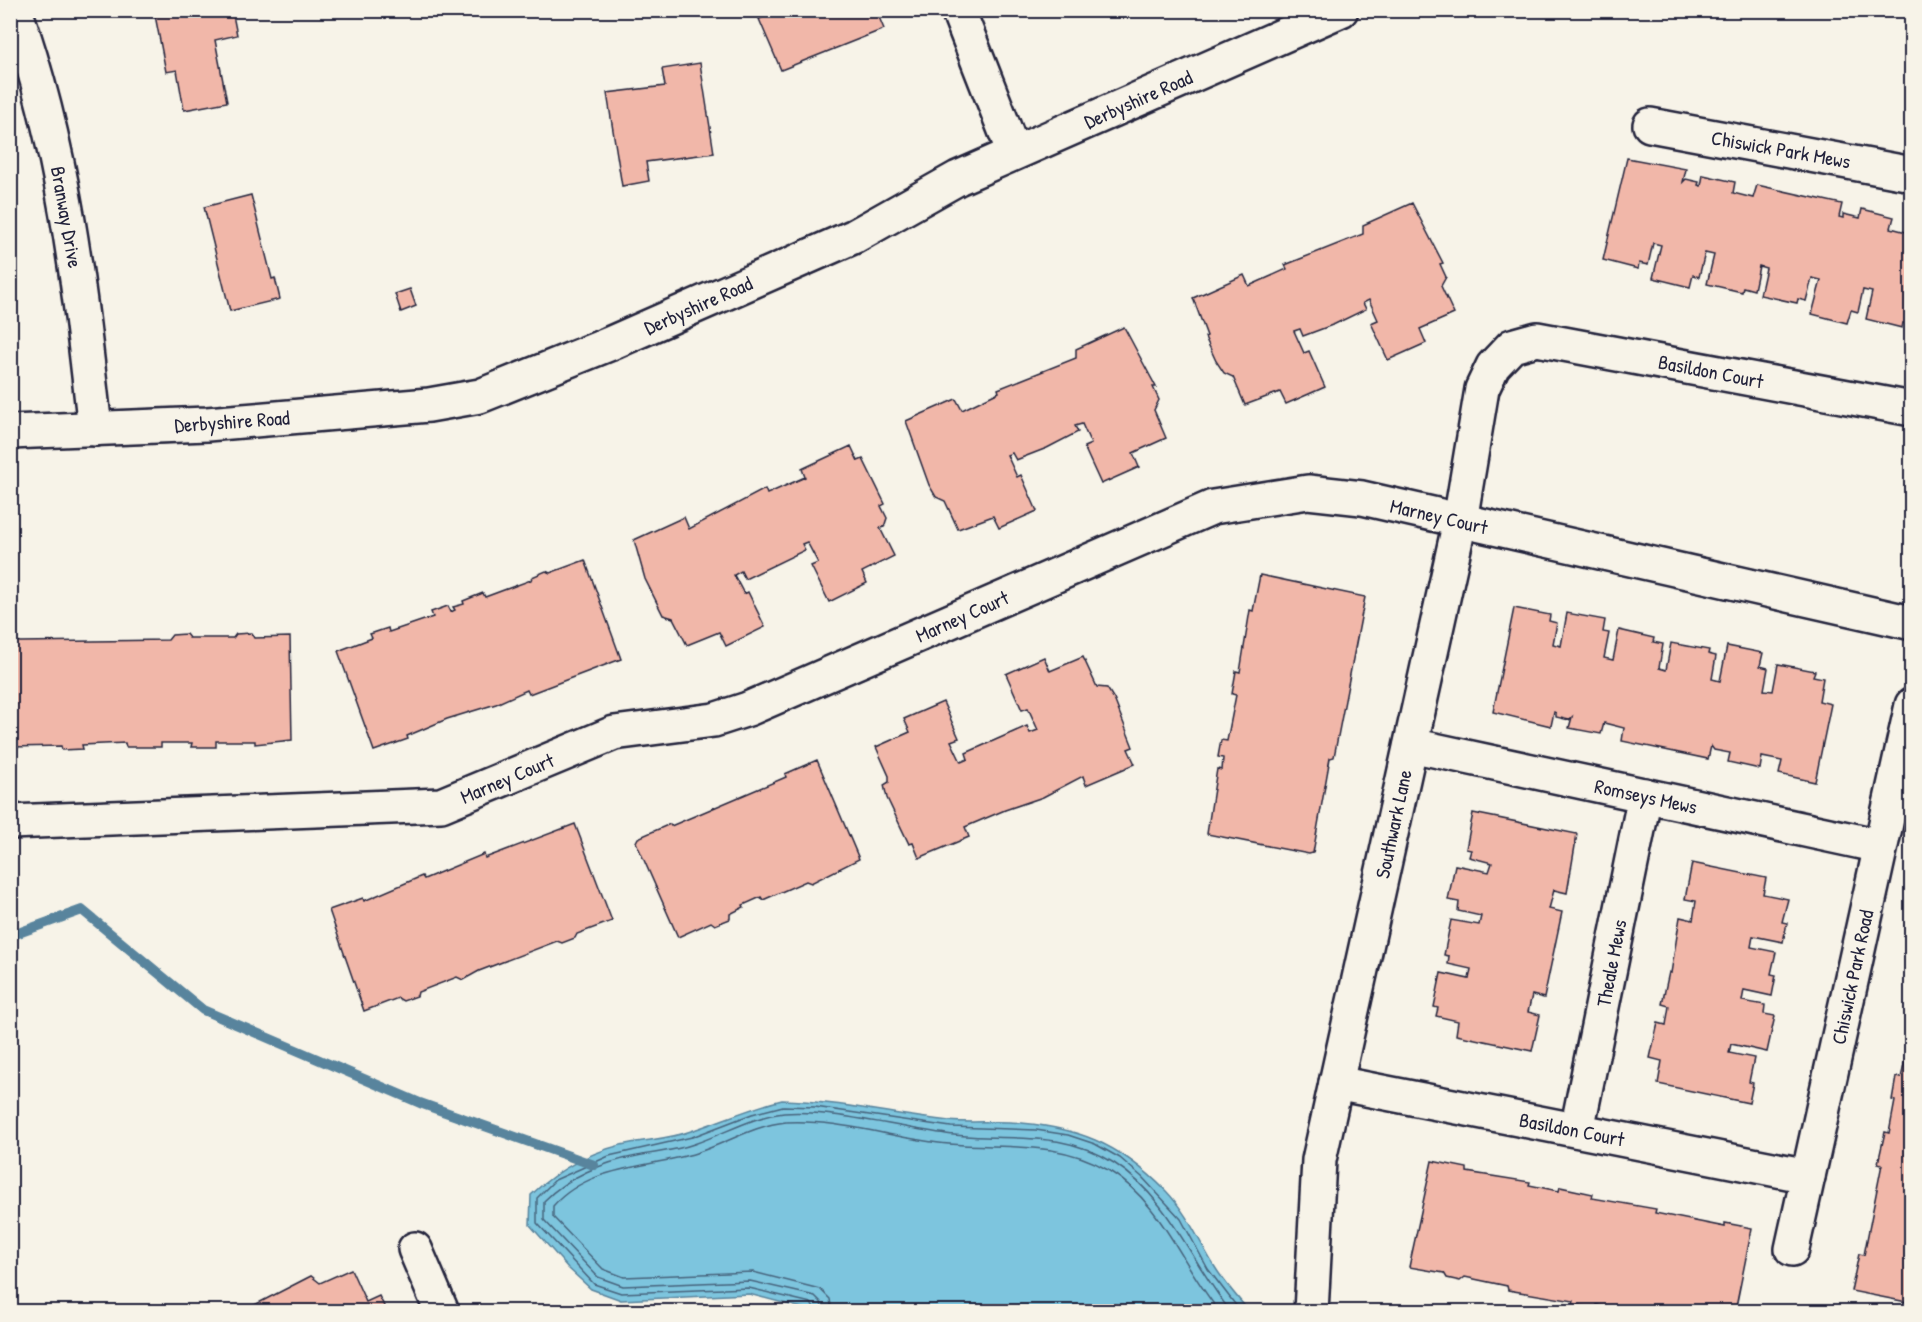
<svg xmlns="http://www.w3.org/2000/svg" width="1922" height="1322" viewBox="0 0 1922 1322" font-family="'Patrick Hand',sans-serif">
<style>
.water{fill:#7dc5de;stroke:#59849d;stroke-width:1.5}
.lines{fill:none;stroke-linecap:round;stroke-linejoin:round}
.shore{stroke:#46637c;stroke-width:1.5}
.stream{stroke:#59849d;stroke-width:10}
.building{fill:#f1b7a9;stroke:#22223b;stroke-width:1.5}
.minor-casing{stroke:#22223b;stroke-width:38}
.minor{stroke:#f7f3e8;stroke-width:33}
.labels{text-anchor:middle;dominant-baseline:central;stroke-width:4.5;stroke-linejoin:round;paint-order:stroke}
.street-label{font-size:20px;fill:#22223b;stroke:#f7f3e8}
</style>
<rect width="100%" height="100%" fill="#f7f3e8"/>
<filter id="ink" filterUnits="userSpaceOnUse"><feTurbulence type="fractalNoise" baseFrequency=".0167" numOctaves="2"/><feDisplacementMap in="SourceGraphic" scale="12" xChannelSelector="R" yChannelSelector="G"/><feConvolveMatrix kernelMatrix="1 2 1 2 8 2 1 2 1" color-interpolation-filters="sRGB"/></filter>
<g filter="url(#ink)">
<path class="water" d="M782,1100C839,1101 893,1115 949,1121C969,1123 989,1121 1009,1122C1076,1126 1119,1143 1166,1191C1187,1213 1198,1239 1213,1264C1223,1281 1236,1296 1249,1311L817,1312L749,1294L621,1300L591,1289L568,1268L530,1225L531,1195C559,1168 597,1148 636,1142C655,1139 672,1138 691,1131C721,1121 750,1108 782,1100Z"/>
<g class="lines">
<g class="shore">
<path d="M816,1312L811,1303L749,1288L621,1293L594,1284L537,1223V1198L555,1180L609,1156L692,1137L752,1114L783,1106L815,1107L951,1127L1036,1130L1068,1135L1095,1144L1120,1158L1142,1177L1181,1219L1208,1269L1241,1312"/>
<path d="M823,1312L821,1302L815,1296L750,1281L623,1286L598,1277L544,1220V1201C567,1177 604,1162 637,1156C656,1152 675,1151 694,1144C724,1134 753,1116 784,1113C830,1109 900,1128 946,1134C1006,1143 1057,1127 1114,1163C1170,1199 1191,1262 1231,1312"/>
<path d="M832,1312L830,1299L820,1289L753,1272L624,1277L603,1269L553,1217V1206C589,1165 649,1168 696,1153C725,1144 755,1125 786,1122C840,1119 895,1139 949,1144C1004,1149 1058,1140 1108,1170C1163,1203 1181,1265 1220,1312"/>
</g>
<path class="stream" d="M10,936L82,910L203,1010L420,1103L594,1165"/>
</g>
<g class="building">
<path d="M154,10H232L237,35L215,40L227,102L184,110L177,70L166,72Z"/>
<path d="M780,10H876L884,29L781,70L759,19Z"/>
<path d="M700,63L714,153L646,162L649,181L622,186L607,93L665,86L662,69Z"/>
<path d="M1627,158L1686,169L1683,182L1686,179L1699,182L1698,185L1701,186L1703,175L1735,182L1733,193L1753,198L1757,185L1842,204L1839,217L1843,218V214L1860,218L1862,209L1894,217L1891,228L1910,233L1912,226V325L1903,323L1902,328L1866,319L1872,292L1863,290L1858,312L1851,310L1847,323L1812,314L1821,280L1812,278L1806,301L1798,299L1797,303L1760,295L1766,268L1759,266L1754,290L1743,287L1742,292L1707,284L1714,255L1705,253L1699,277L1693,275L1690,287L1653,278L1661,245L1653,243L1648,265L1639,263L1638,269L1603,260Z"/>
<path d="M251,195L272,279L275,278L280,299L230,311L204,207Z"/>
<path d="M1412,203L1443,263L1440,264L1446,277L1441,286L1454,314L1420,329L1426,343L1388,360L1371,323L1378,320L1369,300L1363,303L1366,309L1335,324L1303,336L1300,329L1294,331L1304,353L1309,351L1325,387L1286,404L1280,392L1245,405L1233,377L1224,373L1216,361L1205,337L1207,336L1193,298L1244,275L1249,286L1287,269L1285,265L1363,234V225Z"/>
<path d="M410,289L416,306L401,312L395,294Z"/>
<path d="M1124,327L1156,387H1153L1159,400L1154,410L1166,438L1133,453L1139,467L1101,484L1084,447L1091,444L1082,424L1075,426L1078,432L1047,448L1016,460L1012,453L1007,455L1017,477L1021,475L1037,511L999,528L993,516L958,529L945,501L936,497L929,485L906,421L956,399L962,410L999,392L998,389L1076,358V349Z"/>
<path d="M851,446L858,461L863,459L885,504L881,506L887,518L884,527L880,528L894,556L862,572L867,583L829,602L811,566L818,563L807,542L802,544L805,550L745,579L741,571L734,575L744,594L748,592L765,627L726,646L719,632L687,645L673,618L663,615L645,579L634,540L684,517L689,529L765,489L767,494L805,477L802,469Z"/>
<path d="M585,560L621,659L529,694L527,690L496,704L447,719L407,736L408,739L374,751L338,651L372,638L370,634L388,628L389,632L433,617L431,612L448,606L451,612L455,610L453,607L464,604L463,601L483,593L485,597L531,580L532,577L546,571L550,573Z"/>
<path d="M1260,575L1365,597L1334,757L1330,758L1313,853L1309,854L1207,834L1217,769L1222,770L1223,758L1218,757L1221,740L1227,741L1236,695L1232,694L1236,671L1240,672L1250,610L1253,611Z"/>
<path d="M1514,608L1550,615L1549,621L1557,623L1553,644L1561,646L1567,613L1605,620L1603,632L1609,633L1604,658L1613,660L1619,630L1654,638L1653,642L1663,644L1659,668L1666,670L1671,643L1709,650L1708,654L1716,656L1712,679L1720,681L1727,646L1763,653L1760,666L1768,668L1764,690L1773,691L1778,664L1815,671L1813,676L1823,678L1819,701L1831,704L1815,782L1779,774L1782,761L1762,757L1760,769L1728,762L1730,753L1714,750L1711,746L1708,759L1622,741L1624,728L1604,723L1601,734L1569,728L1572,717L1569,720L1556,717V713L1554,712L1551,726L1493,712Z"/>
<path d="M251,633L254,638L290,637L292,740L255,744V741H216V747H191L192,743H161V747H126L125,743L82,745L83,749L62,750L61,746L10,747V639L20,642L168,640L172,635L186,634L189,638H233L236,634Z"/>
<path d="M1044,657L1050,671L1083,657L1097,687L1107,688L1114,699L1133,747L1128,749L1135,764L1086,785L1083,776L1043,797L1005,810L965,827L969,837L919,858L913,843L909,844L887,798L884,785L889,782V776L876,747L910,732L904,719L943,702L959,738L951,741L961,762L968,759L966,753L1027,726L1030,733L1038,730L1028,708L1022,710L1006,674Z"/>
<path d="M817,760L859,859L811,883L806,881L763,900L761,897L743,905L744,907L730,914V919L715,925L711,922L678,937L636,842L638,838L670,824L671,826L786,777L785,774Z"/>
<path d="M1473,813L1577,834L1567,893L1554,890L1549,909L1562,912L1544,998L1532,995L1528,1012L1540,1015L1532,1051L1456,1035L1458,1021L1436,1016L1438,1008L1434,1007L1441,973L1469,979L1471,969L1448,964L1449,956L1444,955L1451,920L1479,925L1481,916L1458,911L1459,902L1448,900L1455,865L1489,872L1492,863L1469,857L1471,850L1466,849Z"/>
<path d="M575,824L612,921L577,934L575,938L562,943L557,941L479,971L463,980L457,977L418,992L417,996L403,1001L398,998L364,1011L329,910L363,898L364,901L422,876L424,879L484,854L485,858Z"/>
<path d="M1692,863L1766,878L1763,894L1788,899L1782,922L1787,923L1783,942L1753,936L1751,947L1776,952L1771,974L1776,975L1772,996L1744,990L1742,1001L1765,1005L1764,1014L1775,1016L1767,1052L1731,1044L1729,1053L1754,1058L1749,1082L1753,1083L1749,1103L1658,1084L1662,1061L1650,1058L1658,1023L1666,1025L1669,1006L1662,1004L1669,972L1671,973L1680,917L1693,920L1696,901L1685,899Z"/>
<path d="M1912,1030V1303L1851,1291L1859,1254L1864,1255L1882,1164L1878,1163L1885,1132L1889,1133L1895,1101L1892,1100L1896,1077L1901,1078Z"/>
<path d="M1432,1161L1467,1168V1172L1530,1182L1529,1185L1559,1191L1560,1187L1593,1194L1592,1198L1656,1209L1655,1213L1725,1227V1223L1752,1228L1735,1312H1629L1597,1305L1596,1309L1573,1304L1574,1301L1508,1290L1507,1286L1465,1277L1460,1281L1447,1278L1444,1273L1409,1267Z"/>
<path d="M351,1269L366,1302L379,1296L387,1312H241L311,1276L320,1283Z"/>
</g>
<g class="lines">
<defs>
<g id="minor">
<path d="M15,10C64,148 79,285 95,429"/>
<path d="M958,10L1014,153"/>
<path d="M1650,125L1912,174"/>
<path d="M10,432L207,424L429,405L480,396L609,344L855,236L958,178L1341,10"/>
<path d="M1411,745L1880,846"/>
<path d="M10,822L441,805L614,733L714,720L748,709L1213,507L1308,492L1362,498L1912,623"/>
<path d="M1336,1083L1808,1176"/>
<path d="M1577,1130L1645,795"/>
<path d="M415,1249L442,1312"/>
<path d="M1792,1249L1912,705"/>
<path d="M1311,1312L1319,1160L1460,521L1482,389L1493,366L1512,346L1537,339L1912,409"/>
</g>
</defs>
<use href="#minor" class="minor-casing"/>
<use href="#minor" class="minor"/>
</g>
</g>
<g class="labels">
<g class="street-label">
<text transform="translate(1138 99) rotate(-24)">Derbyshire Road</text>
<text transform="translate(1781 149) rotate(10)">Chiswick Park Mews</text>
<text transform="translate(67 217) rotate(80)">Branway Drive</text>
<text transform="translate(698 305) rotate(-24)">Derbyshire Road</text>
<text transform="translate(1711 371) rotate(11)">Basildon Court</text>
<text transform="translate(232 421) rotate(-4)">Derbyshire Road</text>
<text transform="translate(1439 516) rotate(13)">Marney Court</text>
<text transform="translate(962 616) rotate(-24)">Marney Court</text>
<text transform="translate(507 778) rotate(-23)">Marney Court</text>
<text transform="translate(1646 796) rotate(12)">Romseys Mews</text>
<text transform="translate(1393 824) rotate(-78)">Southwark Lane</text>
<text transform="translate(1611 963) rotate(-79)">Theale Mews</text>
<text transform="translate(1852 977) rotate(-78)">Chiswick Park Road</text>
<text transform="translate(1572 1129) rotate(11)">Basildon Court</text>
</g>
</g>
<rect width="1922" height="1322" fill="none" stroke="#f7f3e8" stroke-width="36"/>
<rect x="18" y="18" width="1886" height="1286" fill="none" stroke="#22223b" stroke-width="2" filter="url(#ink)"/>
</svg>
